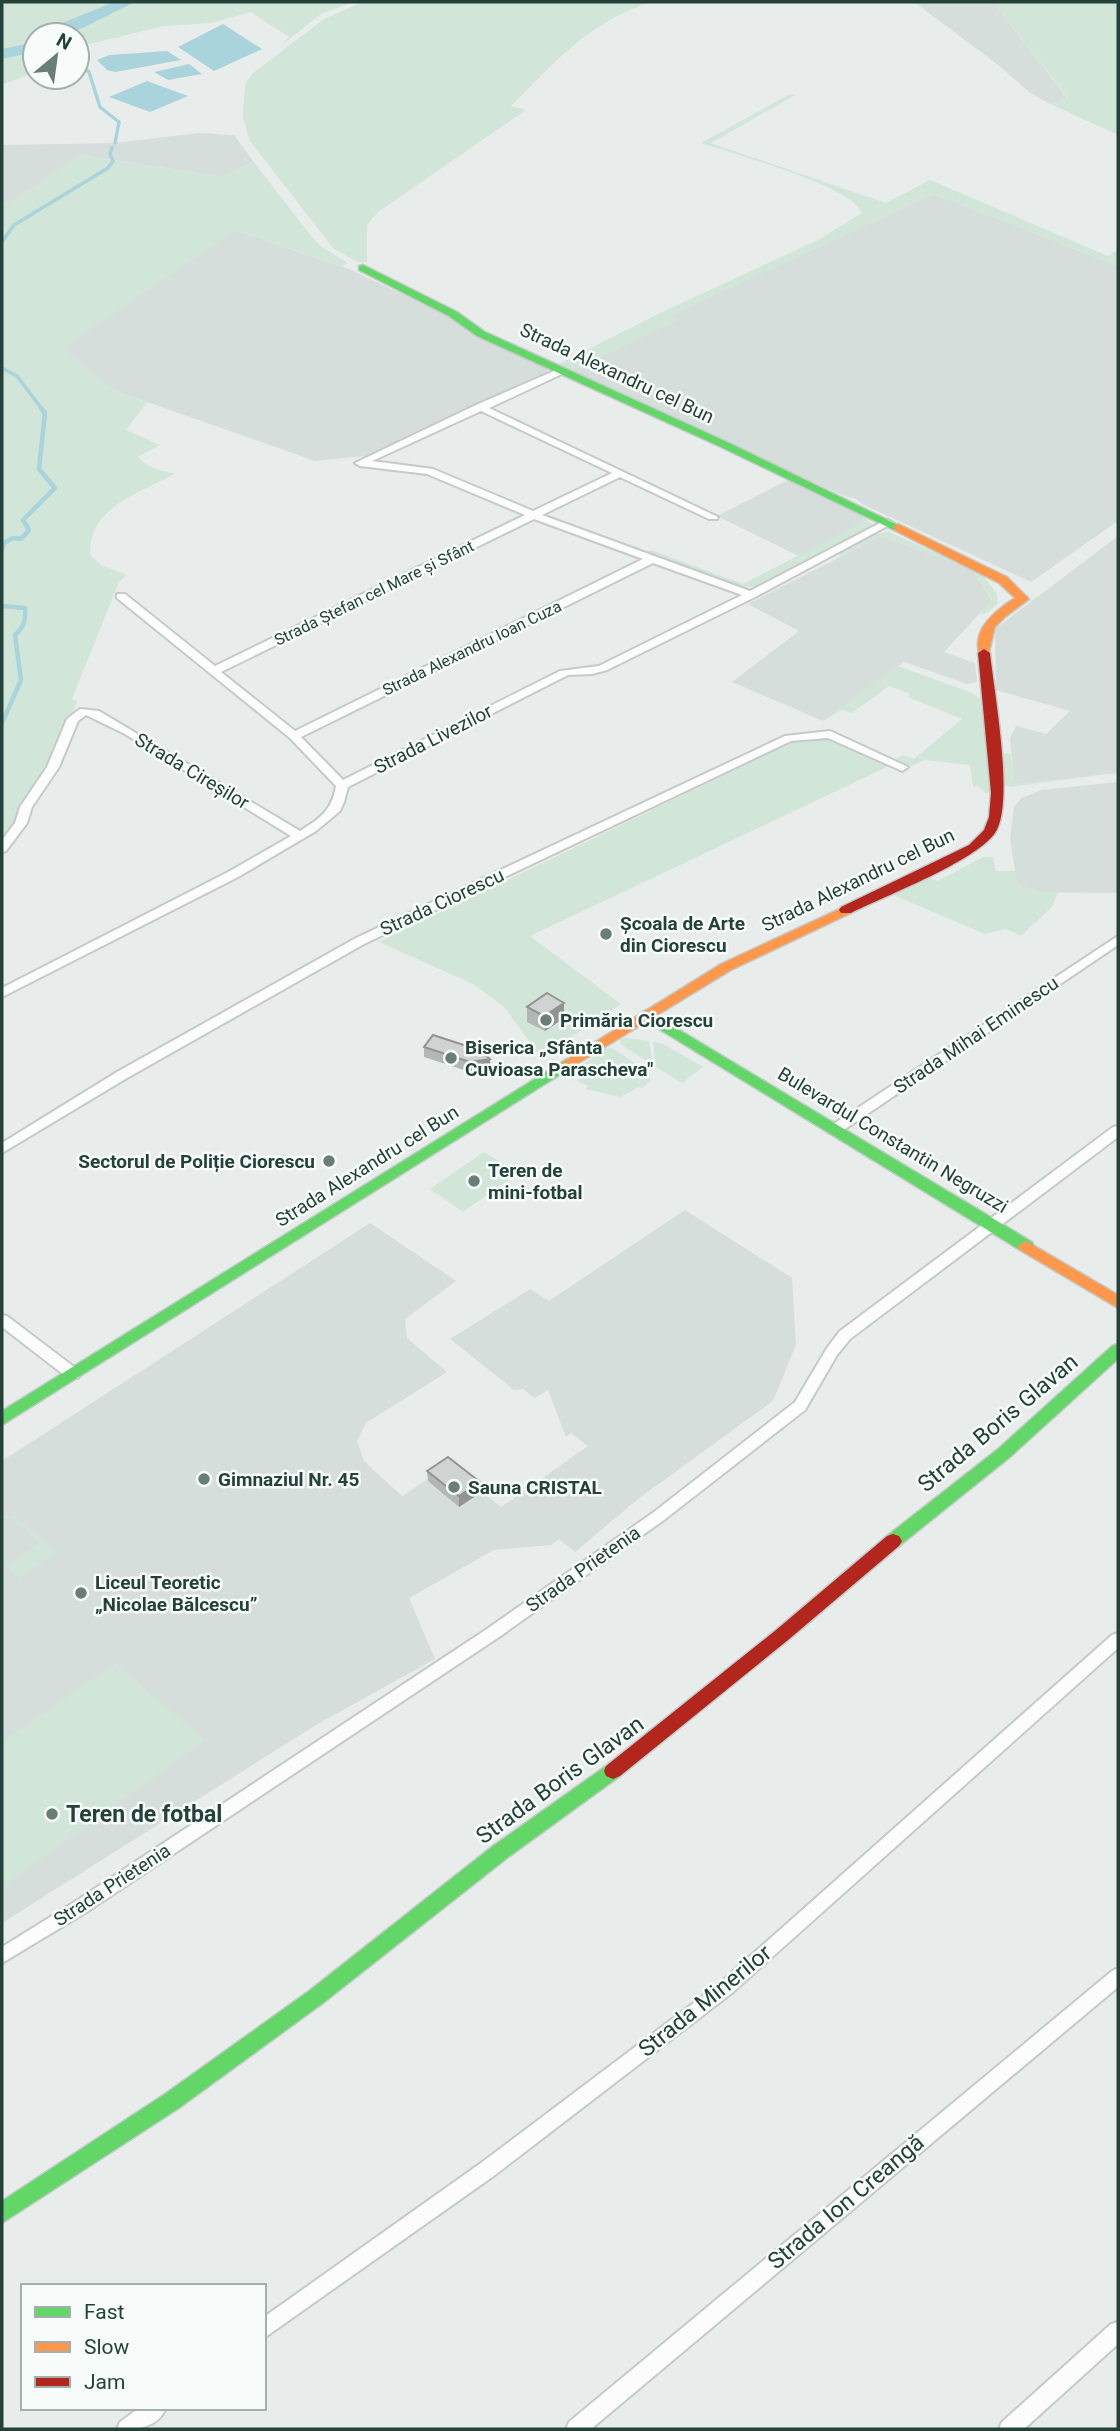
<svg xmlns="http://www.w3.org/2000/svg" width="1120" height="2431" viewBox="0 0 1120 2431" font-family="Roboto,sans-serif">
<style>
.built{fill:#d6dedb}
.green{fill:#d1e6d8}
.water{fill:#a9d4db}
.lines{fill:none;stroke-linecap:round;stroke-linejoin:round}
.stream-far1{stroke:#a9d4db;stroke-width:3.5}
.stream{stroke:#a9d4db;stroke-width:4.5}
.river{fill:#a9d4db;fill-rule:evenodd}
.street-casing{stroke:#c5cac8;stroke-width:4}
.fast-casing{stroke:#c3cbc8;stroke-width:3}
.slow-casing{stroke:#c3cbc8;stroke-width:3}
.jam-casing{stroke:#c3cbc8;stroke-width:3}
.street{fill:#fcfcfc;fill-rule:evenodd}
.fast{fill:#63d668;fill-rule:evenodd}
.slow{fill:#ff974d;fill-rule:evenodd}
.jam{fill:#b3261e;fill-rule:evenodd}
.wall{fill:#b2b6b5}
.shaded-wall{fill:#919493}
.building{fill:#cfd4d2;stroke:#919493;stroke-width:2}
.poi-dot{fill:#697e78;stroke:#f7fbf9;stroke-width:2.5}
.labels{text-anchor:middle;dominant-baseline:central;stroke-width:5;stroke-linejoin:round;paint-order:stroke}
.far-street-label{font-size:16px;fill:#24423a;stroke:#f7fbf9}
.street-label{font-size:19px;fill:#24423a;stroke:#f7fbf9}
.poi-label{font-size:19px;font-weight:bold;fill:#24423a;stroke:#f7fbf9;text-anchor:start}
.near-street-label{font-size:23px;fill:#24423a;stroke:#f7fbf9}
.near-poi-label{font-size:23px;font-weight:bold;fill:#24423a;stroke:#f7fbf9;text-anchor:start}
</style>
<rect width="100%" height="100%" fill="#e8edeb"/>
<g class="built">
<path d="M914,2H993L1068,99L1050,104L1029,92L997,64Z"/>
<path d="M198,133L234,135L253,161L224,177L81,155L8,204L2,203V145L115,143Z"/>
<path d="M934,194L1118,266V521L1031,582L862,504L856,499L844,496L571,371L677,320L668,316Z"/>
<path d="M235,230L347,268L459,321L468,332L547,368V374L365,456L315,461L113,390L62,348Z"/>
<path d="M788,480L864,517L861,523L799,556L717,516Z"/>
<path d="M881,536L972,569L992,600L944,652L975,663L977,682L967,684L904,662L823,721L732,682L799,631L748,604Z"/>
<path d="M1118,536V773L1018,784L1014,782L1010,738L1016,726L1046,734L1070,711L996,690L995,629Z"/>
<path d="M1118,782V893L1038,892L1017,884L1010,838L1014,807L1021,798L1042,790Z"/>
<path d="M685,1210L792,1278L796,1345L773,1401L638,1499L575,1552L559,1539L551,1545L494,1550L409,1598L435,1659L316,1725L2,1923V1461L370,1223L456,1281L405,1319L407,1338L447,1372L366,1423L357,1441L364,1461L402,1496L449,1465L501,1507L588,1446L571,1433L566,1437L548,1390L535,1398L523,1389L514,1390L450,1339L530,1289L549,1301Z"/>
</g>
<g class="green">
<path d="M2,2H353L321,14L278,48L289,37L251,12L211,23L164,26L77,47V35H35V72L2,85Z"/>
<path d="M362,2H651C589,22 556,61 511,106L526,110L378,212L367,225V262H357L333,248L250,141L243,118L244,94L246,82L253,73L324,19Z"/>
<path d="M993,2H1118V135L1050,104L1068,98Z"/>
<path d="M790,94L795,95L711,143L886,203L930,180L1108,256L1118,250V266L934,194L669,316L678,320L571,371L559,364L662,312L818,240L862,213C851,185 733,154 701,143Z"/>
<path d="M81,155L224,177L253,161L312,237L320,246L348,263L342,266L235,230L63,348L113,390L147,402L126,430L160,445L138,457C148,468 161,472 176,473C142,493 89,505 90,554L101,565L127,575L119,582L72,699L77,701L61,742L20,818L2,843V203L8,204Z"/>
<path d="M864,517L874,526L870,530L760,587L732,586L643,554L651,550L743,584L861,523Z"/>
<path d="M889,532L981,573L997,594L998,603L987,613L979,614L992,599L972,569L881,536L841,556L838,554L874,534Z"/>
<path d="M898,666L972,693L980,699L993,793H986L977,786L973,787L970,765L925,760L911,766L896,759L902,755L914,759L962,719L908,697L910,694L889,686L852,713L842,710L823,721Z"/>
<path d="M829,736L889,766L530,936L621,1004L541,1057L504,1007L473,984L379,942L801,738Z"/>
<path d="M1000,753L1011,754L1014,782L1018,784L1107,774L1010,787L1003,784Z"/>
<path d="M983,857H993L996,871H1015L1017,884L1038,892H1058L1052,907L1021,936L1006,929L985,934L893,895L930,878L938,881Z"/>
<path d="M626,1038L649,1041L653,1065L620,1044L621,1039Z"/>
<path d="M653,1042L663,1044L703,1067L682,1083L656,1067Z"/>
<path d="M607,1048H613L650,1074V1081L642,1088L639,1087L620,1097L586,1089L588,1086L577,1081L572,1084L588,1072L583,1071L571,1081L570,1073Z"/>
<path d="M484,1152L519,1173L463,1212L430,1189Z"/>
<path d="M2,1515L15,1517L57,1552L19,1578L6,1566L40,1543L10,1517L2,1520Z"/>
<path d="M116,1663L204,1741L2,1887V1742Z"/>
</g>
<g class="water">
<path d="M223,24L262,49L214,71L178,47Z"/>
<path d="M167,51L181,60L115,72L107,70L97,60L109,55Z"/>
<path d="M189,64L202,74L168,80L154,72Z"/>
<path d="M147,81L188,96L150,112L109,97Z"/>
</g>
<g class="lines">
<g class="stream-far1">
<path d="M77,63L89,72L100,107L119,122L115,143"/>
<path d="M2,242L14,225L108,168L113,161L110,154L112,147"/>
<path d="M2,368L17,376L42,409"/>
</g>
<g class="stream">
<path d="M2,550L4,543L13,538L21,539L29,530L23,520L55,488L39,469L45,413L41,408"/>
<path d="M2,606L25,608C26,620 24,627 15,635L21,680L2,723"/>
</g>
<g class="river">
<path d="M114,2H135L68,35H49L60,24Z"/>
<path d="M35,42V52L2,59V49Z"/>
</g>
<defs>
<g id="street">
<path d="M561,368L564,369V373L489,408L718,517L717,519H709L620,477L542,515L750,591L884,521L888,520L893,523L755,597L607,670L592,674L568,675L348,787L344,802L340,811L316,831L238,877L2,997V988L230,871L291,836L125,734L86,715L78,721L59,767L32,807L27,823L6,851L2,852V840L15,823L20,807L47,767L67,719L80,709L99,711L300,831C321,818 332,810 336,786L290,738L117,598V594H125L215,666L525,515L427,474L360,466L355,463L476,405ZM481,411L612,473L533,511L433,469L372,461ZM534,519L643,559L295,731L221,672ZM653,563L742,595L599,666L560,671L343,780L301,737Z"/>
<path d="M830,731L908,767L902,771L898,769L828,738L791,741L364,944L127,1078L2,1153V1143L117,1072L356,938L785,736Z"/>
<path d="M1118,936V945L839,1133H829L827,1130L829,1127Z"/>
<path d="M1118,1126V1137L850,1339L837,1355L805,1410L664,1520L499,1637L85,1913L2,1963V1947L73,1903L487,1629L654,1512L795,1402L827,1348L840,1331L1113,1127Z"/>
<path d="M2,1315L7,1316L78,1370L80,1374L78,1378H68L2,1327Z"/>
<path d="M1118,1633V1648L732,1993L495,2175L264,2338V2317L481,2163L720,1983L1112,1635Z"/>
<path d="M1118,1968V1987L591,2429H566L569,2422L1112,1971Z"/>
<path d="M1118,2322V2344L1024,2429H999L1002,2422L1111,2324Z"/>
<path d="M139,2408H166C157,2429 136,2429 117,2429L120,2422Z"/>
</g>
<g id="fast">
<path d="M363,265L457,312L485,332L729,443L904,528L902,530H894L721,447L477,336L449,316L359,270V266Z"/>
<path d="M646,1010L1032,1242L1034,1246L1032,1250H1020L641,1018L639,1015Z"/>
<path d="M567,1059L572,1061L574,1064L572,1067L2,1425V1411Z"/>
<path d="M1118,1344V1359L1010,1457L899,1546H887L884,1541L887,1536L998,1449L1112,1346Z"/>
<path d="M613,1763L620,1766L622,1771L620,1776L507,1858L323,2003L179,2108L2,2223V2201L165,2094L309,1991L493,1846L606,1766Z"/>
</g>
<g id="slow">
<path d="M898,524L1007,577L1029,599L1005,617L995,627L988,656H980C970,630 996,610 1015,598L999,583L894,530V526Z"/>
<path d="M846,906L851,907L853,910L851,913L731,970L572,1067H562L560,1064L721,964Z"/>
<path d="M1026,1241L1118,1295V1308L1020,1250L1018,1246Z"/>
</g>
<g id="jam">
<path d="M984,649L990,653C994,691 1015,805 995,833C976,861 885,896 851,913H841L839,910L841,907L969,845L984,830L989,817L991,793L978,653Z"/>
<path d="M893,1534L899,1536L902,1541L899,1546L788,1640L620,1776L613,1779L606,1776L604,1771L606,1766L776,1630L887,1536Z"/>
</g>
</defs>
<use href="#street" class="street-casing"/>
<use href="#fast" class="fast-casing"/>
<use href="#slow" class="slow-casing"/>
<use href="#jam" class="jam-casing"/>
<use href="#street" class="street"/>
<use href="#fast" class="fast"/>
<use href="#slow" class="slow"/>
<use href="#jam" class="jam"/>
</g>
<g class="wall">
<path d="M527,1007L564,1018L545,1031L527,1022Z"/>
<path d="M424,1047L491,1069L470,1072L424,1057Z"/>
<path d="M427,1471L480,1493L459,1507L428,1481Z"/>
</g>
<g class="shaded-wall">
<path d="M564,1003V1018L545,1031L544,1016Z"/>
<path d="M490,1059L491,1069L470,1072V1062Z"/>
<path d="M480,1482V1493L459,1507V1496Z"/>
</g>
<g class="building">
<path d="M547,993L564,1003L544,1016L527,1007Z"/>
<path d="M433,1035L479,1050L490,1059L470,1062L424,1047Z"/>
<path d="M448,1457L480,1482L459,1496L427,1471Z"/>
</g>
<g class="poi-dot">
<circle cx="606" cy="934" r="7"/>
<circle cx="546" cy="1020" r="7"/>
<circle cx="451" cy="1058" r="7"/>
<circle cx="329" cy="1161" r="7"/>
<circle cx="474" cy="1181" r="7"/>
<circle cx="204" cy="1479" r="7"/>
<circle cx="454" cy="1487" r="7"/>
<circle cx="81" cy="1593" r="7"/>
<circle cx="52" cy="1814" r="7"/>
</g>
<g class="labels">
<g class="far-street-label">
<text transform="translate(374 593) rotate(-26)">Strada Ștefan cel Mare și Sfânt</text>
<text transform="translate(472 648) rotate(-26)">Strada Alexandru Ioan Cuza</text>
</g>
<g class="street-label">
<text transform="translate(617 373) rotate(25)">Strada Alexandru cel Bun</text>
<text transform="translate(433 739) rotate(-27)">Strada Livezilor</text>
<text transform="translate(192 771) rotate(31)">Strada Cireșilor</text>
<text transform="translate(858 880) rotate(-26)">Strada Alexandru cel Bun</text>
<text transform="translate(442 902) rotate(-25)">Strada Ciorescu</text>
<text transform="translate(976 1035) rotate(-34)">Strada Mihai Eminescu</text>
<text transform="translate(893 1140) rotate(31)">Bulevardul Constantin Negruzzi</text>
<text transform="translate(367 1166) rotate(-32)">Strada Alexandru cel Bun</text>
<text transform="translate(583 1569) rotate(-35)">Strada Prietenia</text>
<text transform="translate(112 1885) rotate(-33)">Strada Prietenia</text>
</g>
<g class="poi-label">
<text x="620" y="923">Școala de Arte<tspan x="620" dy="22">din Ciorescu</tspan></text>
<text x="560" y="1020">Primăria Ciorescu</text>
<text x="465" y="1047">Biserica „Sfânta<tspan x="465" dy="22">Cuvioasa Parascheva"</tspan></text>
<text x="315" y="1161" text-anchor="end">Sectorul de Poliție Ciorescu</text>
<text x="488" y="1170">Teren de<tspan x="488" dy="22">mini-fotbal</tspan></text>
<text x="218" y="1479">Gimnaziul Nr. 45</text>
<text x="468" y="1487">Sauna CRISTAL</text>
<text x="95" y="1582">Liceul Teoretic<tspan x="95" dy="22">„Nicolae Bălcescu”</tspan></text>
</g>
<g class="near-street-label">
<text transform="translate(998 1423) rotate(-40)">Strada Boris Glavan</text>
<text transform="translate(560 1780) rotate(-36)">Strada Boris Glavan</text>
<text transform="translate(705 2001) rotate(-39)">Strada Minerilor</text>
<text transform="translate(846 2202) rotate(-40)">Strada Ion Creangă</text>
</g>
<g class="near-poi-label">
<text x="66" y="1814">Teren de fotbal</text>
</g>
</g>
<rect width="1120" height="2431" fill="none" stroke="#24423a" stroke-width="7"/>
<rect x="21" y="2284" width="245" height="126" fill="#f7fbf9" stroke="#a3b1ad" stroke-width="2"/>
<rect x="35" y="2307" width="35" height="10" fill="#63d668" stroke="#a3b1ad" stroke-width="2"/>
<text x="84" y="2319" font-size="21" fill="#24423a">Fast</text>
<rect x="35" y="2342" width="35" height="10" fill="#ff974d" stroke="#a3b1ad" stroke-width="2"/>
<text x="84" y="2354" font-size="21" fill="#24423a">Slow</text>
<rect x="35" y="2377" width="35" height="10" fill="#b3261e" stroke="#a3b1ad" stroke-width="2"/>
<text x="84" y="2389" font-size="21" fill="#24423a">Jam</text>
<g transform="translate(56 56) rotate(29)"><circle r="33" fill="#f7fbf9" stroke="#a3b1ad" stroke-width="2"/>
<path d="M0-5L12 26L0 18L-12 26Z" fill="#697e78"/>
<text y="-10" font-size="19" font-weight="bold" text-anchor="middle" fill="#24423a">N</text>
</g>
</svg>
